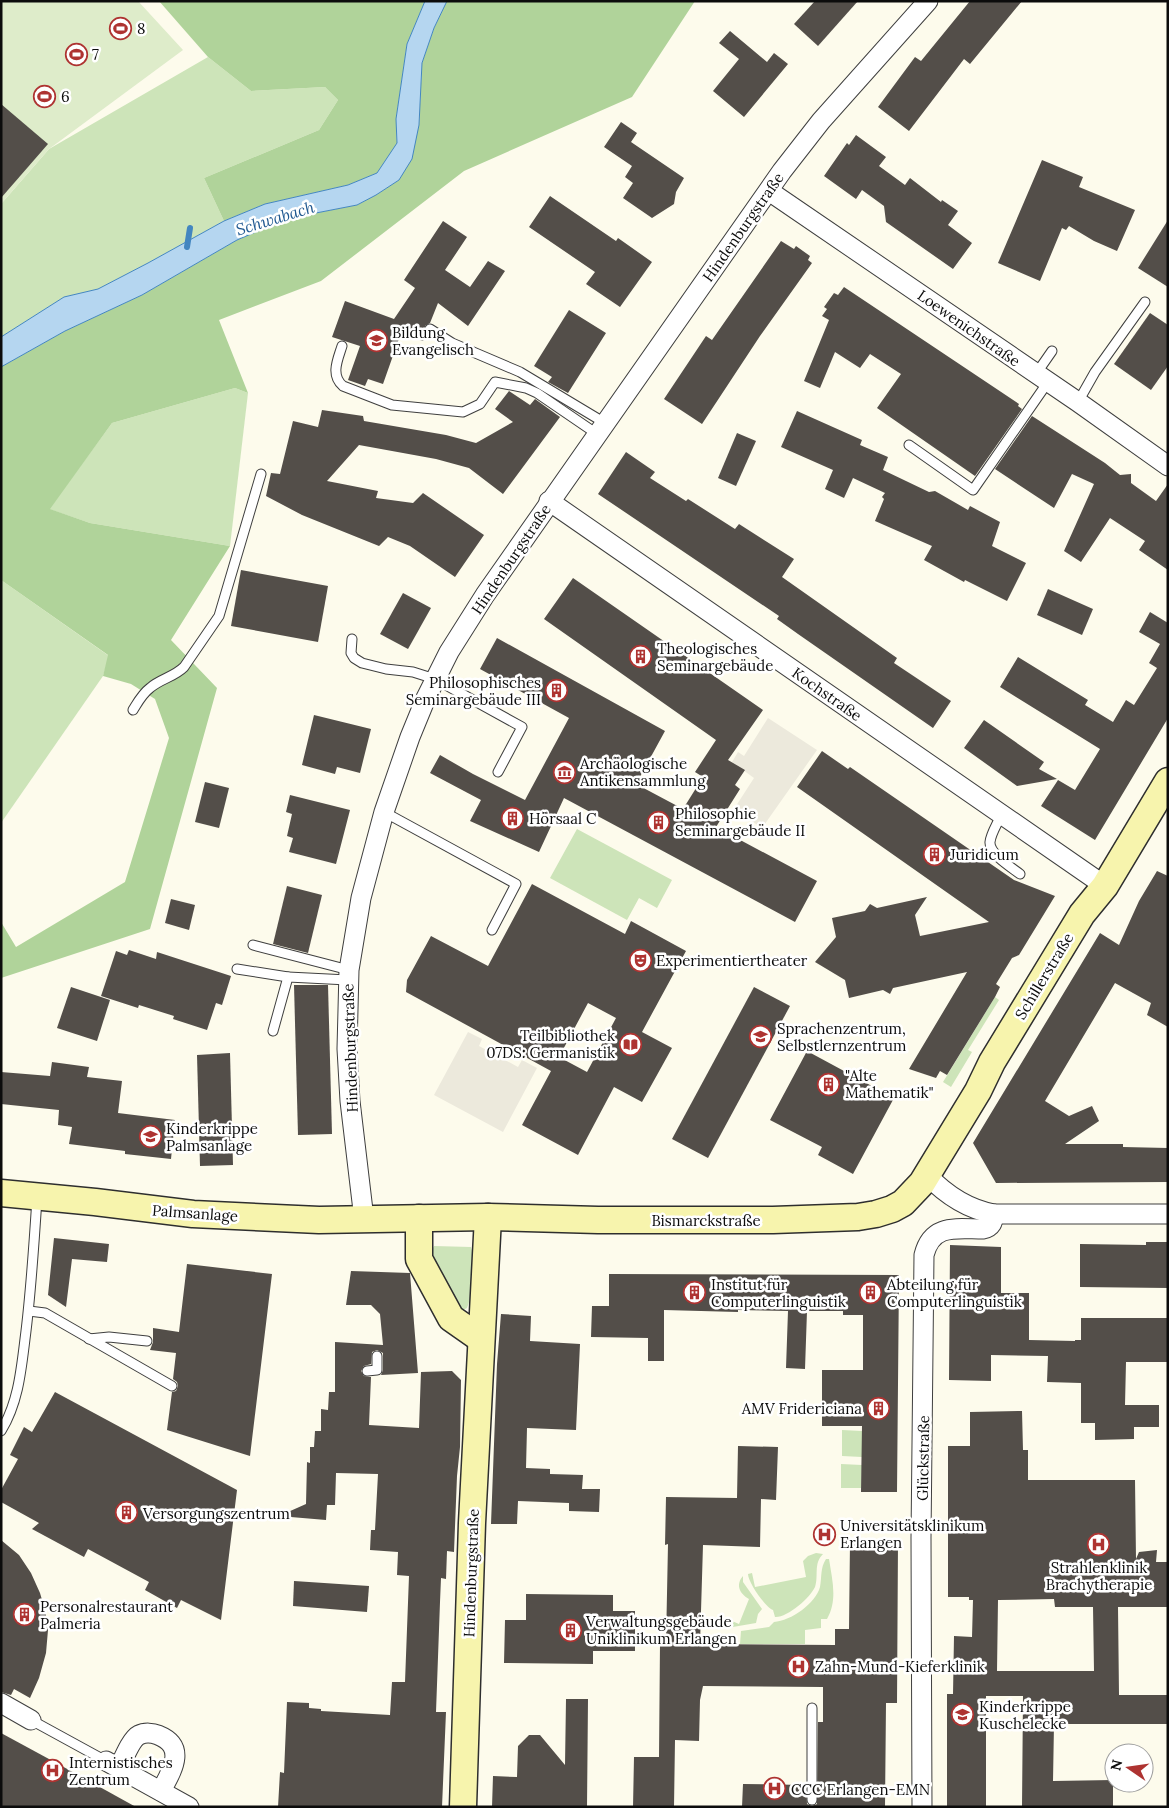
<svg xmlns="http://www.w3.org/2000/svg" width="1169" height="1808" viewBox="0 0 1169 1808" font-family="Lora,serif">
<style>
.green{fill:#cde4b9}
.forest{fill:#b0d39a}
.pitch{fill:#deecca}
.plaza{fill:#ece9dc}
.water{fill:#b5d6f0;stroke:#4386c0}
.lines{fill:none;stroke-linecap:round;stroke-linejoin:round}
.stream{stroke:#4386c0;stroke-width:6}
.building{fill:#534e49;fill-rule:evenodd}
.lane-casing{stroke:#3f3f3f;stroke-width:11}
.street-casing{stroke:#3f3f3f;stroke-width:21}
.secondary-casing{stroke:#2e2e2e;stroke-width:29}
.lane{stroke:#fff;stroke-width:9}
.street{stroke:#fff;stroke-width:19}
.secondary{stroke:#f7f4ad;stroke-width:26}
.labels{text-anchor:middle;dominant-baseline:central;stroke-width:5;stroke-linejoin:round;paint-order:stroke}
.poi-label{font-size:15px;fill:#0c0c0c;stroke:#fff;text-anchor:start}
.street-label{font-size:15px;fill:#0c0c0c;stroke:#fff}
.water-label{font-size:16px;font-style:italic;fill:#215991;stroke:#fff}
</style>
<rect width="100%" height="100%" fill="#fdfbec"/>
<g class="green">
<path d="M208,57L251,91L325,87L338,100L319,130L204,178L224,221L148,263L98,289L64,297L1,337V204L49,149Z"/>
<path d="M235,388L248,393L230,546L90,523L49,509L112,423Z"/>
<path d="M1,580L109,656L103,676L1,823Z"/>
<path d="M577,829L672,880L657,908L639,898L627,920L550,878Z"/>
<path d="M995,997L999,1000L968,1050L972,1052L951,1087L943,1082Z"/>
<path d="M434,1246L471,1247C476,1262 473,1293 467,1308L461,1311L431,1263V1252Z"/>
<path d="M842,1430L862,1431V1457L842,1456Z"/>
<path d="M841,1464L862,1465L861,1488H841Z"/>
<path d="M816,1553L823,1554C813,1564 819,1576 815,1587C810,1598 787,1618 775,1617L773,1610C765,1607 748,1582 748,1574L752,1573L755,1587L806,1577L803,1561L808,1556Z"/>
<path d="M826,1559H829C832,1579 838,1600 827,1619H821V1628L805,1630V1644H740L741,1631L769,1627L774,1622C791,1621 816,1603 820,1587C822,1577 820,1568 826,1559Z"/>
<path d="M743,1576V1582L762,1609L758,1614L756,1623L727,1628L724,1624L725,1618L739,1624L749,1599C740,1594 735,1585 743,1576Z"/>
</g>
<g class="forest">
<path d="M159,1H425L407,44L396,119L397,143L377,173L348,185L265,204L224,221L204,178L319,130L338,100L325,87L251,91L208,57Z"/>
<path d="M447,1H695L632,97L464,171L321,281L219,320L248,393L235,388L112,423L50,509L90,523L230,546L171,640L217,688L150,929L1,978V922L16,947L125,882L169,738L155,699L131,684L103,676L108,655L1,580V367L65,331L142,295L237,240L298,214L316,213L357,205L376,195L399,180L419,125L422,63L434,28Z"/>
</g>
<path class="pitch" d="M1,1H138L183,50L49,149L1,204Z"/>
<g class="plaza">
<path d="M768,718L817,750L762,828L734,809L754,778L732,762L738,752L744,756Z"/>
<path d="M468,1032L482,1039L479,1046L518,1067L522,1060L537,1068L503,1132L434,1095Z"/>
</g>
<path class="water" d="M425,1H447L434,28L422,63L419,125L412,159L399,180L376,195L357,205L316,213L298,214L237,240L142,295L65,331L1,367V337L64,297L98,289L148,263L224,221L265,204L348,185L377,173L397,143L396,119L407,44Z"/>
<g class="lines">
<path class="stream" d="M187,247L190,228"/>
</g>
<g class="building">
<path d="M815,1H858L818,46L794,24Z"/>
<path d="M970,1H1022L970,64L964,59L909,131L878,107L915,57L921,61Z"/>
<path d="M730,31L767,62L774,53L788,64L744,117L713,91L739,59L719,43Z"/>
<path d="M1,104L48,144L1,198Z"/>
<path d="M621,122L637,133L631,142L684,178L676,192L674,204L652,218L623,198L633,183L625,177L632,166L604,147Z"/>
<path d="M856,135L886,157L879,166L905,185L910,178L941,202L942,200L958,211L948,225L972,243L953,269L886,222L884,206L862,190L856,199L824,176L847,143L849,145Z"/>
<path d="M1042,160L1083,177L1079,187L1135,210L1117,251L1094,241L1069,226L1066,230L1062,228L1040,281L998,263Z"/>
<path d="M550,196L616,241L618,238L652,262L620,307L586,284L595,272L529,227Z"/>
<path d="M1168,220V287L1138,268Z"/>
<path d="M443,221L467,237L445,270L470,287L488,261L505,271L468,326L438,303L430,323L425,326L426,333L423,341L401,333L383,384L368,379L365,386L348,380L360,346L332,337L345,301L394,319L415,288L404,280Z"/>
<path d="M781,241L794,249L796,246L810,256L808,260L812,263L760,336L702,424L664,399L706,336L712,340Z"/>
<path d="M844,287L1019,404L1018,406L1022,409L975,476L877,408L901,374L870,354L860,368L835,352L820,388L804,381L829,320L822,316L827,309L824,307L834,293L838,295Z"/>
<path d="M569,310L606,333L568,393L548,382L552,377L534,366Z"/>
<path d="M1150,313L1168,325V366L1151,390L1114,364Z"/>
<path d="M509,391L530,405L535,399L560,417L503,494L469,468L436,459L359,445L327,481L378,491L376,498L413,503L423,493L484,535L455,577L410,546L388,537L379,546L302,515L266,496L271,473L280,474L293,421L318,427L322,410L363,416L364,421L446,435L476,443L513,422L495,409Z"/>
<path d="M797,411L862,440L860,445L888,457L883,470L929,492L935,491L968,510L970,506L1000,522L992,546L1026,563L1007,601L965,580L964,582L924,560L932,546L875,521L884,499L882,497L885,493L853,478L844,498L825,489L833,470L781,447Z"/>
<path d="M1032,416L1105,463L1120,475L1131,474V483L1156,501L1168,484V570L1139,550L1145,541L1110,518L1081,562L1064,551L1094,484L1072,474L1054,508L995,469Z"/>
<path d="M737,433L756,441L736,486L718,478Z"/>
<path d="M626,452L655,472L650,478L686,501L688,499L735,529L739,524L794,559L782,577L897,658L894,663L951,701L933,728L798,634L777,619L779,616L598,494Z"/>
<path d="M241,570L328,586L318,642L231,626Z"/>
<path d="M573,578L763,710L728,760L745,770L735,785L740,789L716,827L817,881L795,922L564,798L539,852L470,821L481,800L430,773L440,755L473,774L525,800L569,718L480,669L497,638L665,731L636,784L683,809L703,777L695,772L716,740L544,619Z"/>
<path d="M1048,589L1093,609L1082,635L1037,615Z"/>
<path d="M403,593L431,608L408,649L380,634Z"/>
<path d="M1150,612L1168,623V718L1095,840L1041,806L1058,780L1075,790L1100,749L1000,687L1018,657L1088,700L1085,705L1113,722L1126,700L1134,705L1157,668L1149,663L1160,644L1139,632Z"/>
<path d="M314,715L371,729L360,773L337,767L335,774L302,765Z"/>
<path d="M984,720L1044,762L1039,769L1057,779L1017,786L964,748Z"/>
<path d="M822,751L848,769L850,767L1014,880L1055,896L1019,955L1012,958L996,984L1000,987L995,997L947,1075L940,1071L936,1078L909,1069L967,972L893,988L890,994L883,990L849,998L845,980L815,962L836,937L832,918L865,911L870,904L877,908L927,897L915,915L920,936L989,922L797,787Z"/>
<path d="M205,782L229,788L219,828L195,822Z"/>
<path d="M290,795L350,810L336,864L289,852L293,838L287,836L292,814L286,812Z"/>
<path d="M1157,871L1168,876V1027L1147,1015L1151,1003L1115,983L1045,1101L1069,1116L1092,1106L1099,1121L1065,1144H1123V1147L1168,1148V1182L996,1183L973,1143L1100,933L1119,945L1139,901Z"/>
<path d="M532,884L625,934L631,921L686,951L642,1032L672,1048L642,1102L614,1087L578,1155L522,1125L551,1071L406,992L407,980L431,936L488,966ZM588,1003L616,1018L587,1072L559,1057Z"/>
<path d="M287,886L322,895L308,953L273,944Z"/>
<path d="M171,899L195,905L189,930L165,923Z"/>
<path d="M129,950L156,959L157,952L231,976L222,1005L216,1003L207,1030L173,1019L174,1016L139,1005L138,1008L101,996L116,951L127,955Z"/>
<path d="M294,985H328L332,1134L298,1135Z"/>
<path d="M71,987L110,1000L97,1041L57,1028Z"/>
<path d="M754,987L790,1006L708,1158L672,1139Z"/>
<path d="M807,1051L894,1098L853,1174L818,1155L822,1147L770,1120Z"/>
<path d="M230,1053L233,1165L200,1166L197,1055Z"/>
<path d="M52,1062L89,1067L87,1077L122,1081L118,1113L175,1120L171,1159L125,1154V1151L69,1144L72,1127L58,1125L59,1110L1,1104V1072L50,1076Z"/>
<path d="M54,1238L109,1244L107,1262L72,1259L66,1307L48,1295Z"/>
<path d="M1146,1242H1168V1288L1080,1287V1244L1146,1245Z"/>
<path d="M950,1245L1001,1247V1293H1029V1340L1075,1341V1340H1081V1318H1168V1362H1126L1125,1405H1159V1427H1134V1439L1095,1440V1423H1081V1383L1047,1382L1048,1356L991,1355V1381L949,1380Z"/>
<path d="M187,1264L272,1274L250,1456L167,1430L172,1392L176,1391L178,1386L177,1382L173,1379L176,1353L150,1350L153,1342V1328L179,1332Z"/>
<path d="M351,1271L410,1273L418,1373L381,1375L383,1370V1353L377,1350L372,1352L371,1364L364,1366L361,1371L364,1376L371,1377L369,1425L419,1428L421,1372L452,1371L461,1380L460,1447L457,1476L454,1552L447,1551L446,1579L441,1578L440,1602L436,1712H446L442,1807H278L280,1772L284,1773L287,1702L309,1703V1708L321,1709V1711L390,1715L392,1682H405L409,1576L397,1575L398,1552L370,1550L371,1530H375L378,1474L336,1473L335,1505H327L326,1520L279,1516L306,1504L307,1462L310,1463V1447H314L315,1431H321V1409L328,1410L329,1392H335V1342L383,1345L380,1314L371,1305H346Z"/>
<path d="M609,1274L899,1275L897,1492H861L862,1426H822V1370H863V1315H843V1311H807L805,1369L786,1368L788,1311L738,1310V1312L664,1310V1361H648V1338L591,1337L592,1306H609Z"/>
<path d="M501,1314L531,1316L530,1341L580,1344L576,1430L527,1428L526,1468L550,1469V1474L583,1475L582,1489H600L599,1512L569,1511V1503L518,1501L517,1524H491L497,1364Z"/>
<path d="M55,1392L237,1490L221,1620L181,1600L177,1608L145,1590L149,1582L88,1549L84,1557L32,1529L39,1523L1,1502V1490L18,1459L10,1455L24,1427L32,1432Z"/>
<path d="M1022,1411L1023,1450H1028V1480H1135L1136,1559L1139,1552L1157,1550L1156,1562H1168V1607H1118L1119,1695H1168V1724H1054L1053,1781L1113,1780V1807H1022L1023,1696H986V1807H947V1694H953L954,1636L972,1637L973,1600H969V1597H948V1446H970V1412ZM1054,1599L1055,1607H1093L1094,1671H997L998,1600Z"/>
<path d="M738,1446L778,1447L776,1500L761,1499L760,1547L703,1545L700,1644L835,1645V1629H849L850,1542H898L897,1703H886L885,1807H742L743,1784L806,1785L807,1804L812,1806L817,1804L818,1722H823V1687L703,1686L700,1700L699,1741L675,1740L674,1807H633L634,1757H659L660,1643H666L668,1544L665,1545L666,1497L737,1498Z"/>
<path d="M1,1540L19,1555L31,1573L40,1593L45,1610L48,1630L46,1653L39,1678L30,1698L14,1689L11,1695L1,1692Z"/>
<path d="M294,1581L369,1586L367,1612L293,1606Z"/>
<path d="M526,1594L613,1595V1611H635V1651H593V1664L504,1663L505,1620H526Z"/>
<path d="M566,1699H588L587,1807H492L493,1776L517,1777L518,1746L529,1735H540L565,1765Z"/>
<path d="M1,1733L60,1765L136,1807H1Z"/>
</g>
<g class="lines">
<defs>
<g id="lane">
<path d="M430,329L452,343L520,372L605,423"/>
<path d="M342,346C338,359 330,375 343,386L392,405L463,412L480,404L495,382L526,388L537,393L597,434"/>
<path d="M1036,374L1052,351"/>
<path d="M1078,402L1095,372L1145,302"/>
<path d="M909,445L973,490L1048,382"/>
<path d="M352,639L351,653L354,658L362,663L386,669L413,672L435,679L522,727L498,772"/>
<path d="M133,710C138,702 142,694 150,688C160,679 174,677 184,667L219,616L261,474"/>
<path d="M384,812L516,884L492,930"/>
<path d="M1001,815C998,823 991,833 990,842C989,854 1011,867 1020,874"/>
<path d="M253,945L349,970"/>
<path d="M237,969L288,977"/>
<path d="M273,1031L288,977L348,980"/>
<path d="M29,1311L45,1313L172,1386"/>
<path d="M89,1339L109,1337L147,1341"/>
<path d="M367,1371L377,1370V1356"/>
<path d="M1,1431C18,1403 21,1372 25,1339C31,1293 34,1245 37,1198"/>
<path d="M31,1720L106,1761"/>
<path d="M812,1800V1708"/>
</g>
<g id="street">
<path d="M769,191L1078,402L1168,466"/>
<path d="M549,501L1105,886"/>
<path d="M927,1175C946,1195 967,1209 994,1214H1168"/>
<path d="M364,1219L350,1101L347,1049L349,970L361,898L384,812L410,737L426,698L449,652L485,595L782,171L821,121L928,1"/>
<path d="M1,1703L31,1720"/>
<path d="M106,1761L189,1807"/>
<path d="M119,1768C123,1760 131,1739 139,1735C145,1732 153,1733 158,1735C188,1747 171,1772 161,1791"/>
<path d="M922,1807L921,1538L924,1255C932,1223 957,1229 983,1229C992,1227 993,1222 994,1214"/>
</g>
<g id="secondary">
<path d="M1,1193L95,1202L193,1214L319,1220L488,1217L598,1220H773L858,1217L876,1214L892,1209L903,1203L922,1183L978,1091L992,1062L1082,914L1105,886L1168,781"/>
<path d="M419,1218V1259L451,1318L481,1339"/>
<path d="M463,1807L472,1523L488,1217"/>
</g>
</defs>
<use href="#lane" class="lane-casing"/>
<use href="#street" class="street-casing"/>
<use href="#secondary" class="secondary-casing"/>
<use href="#lane" class="lane"/>
<use href="#street" class="street"/>
<use href="#secondary" class="secondary"/>
</g>
<defs>
<symbol id="stadium-ring" viewBox="-11 -11 22 22"><circle r="9.5" fill="#fff" stroke="#ae3331" stroke-width="1.5"/><path d="M0-5a6.5 5 0 1 0 0 10a6.5 5 0 1 0 0-10ZM-3.5-1.8h7v3.6h-7Z" fill="#ae3331"/></symbol>
<symbol id="university-ring" viewBox="-11 -11 22 22"><circle r="9.5" fill="#fff" stroke="#ae3331" stroke-width="1.5"/><path d="M0-5L7-2L0 1L-7-2ZM-4 1L0 2.5L4 1V4Q0 6-4 4Z" fill="#ae3331"/></symbol>
<symbol id="building-ring" viewBox="-11 -11 22 22"><circle r="9.5" fill="#fff" stroke="#ae3331" stroke-width="1.5"/><path d="M-4-6H4V6H1V3H-1V6H-4ZM-2.5-4.3h1.7v1.8h-1.7ZM.8-4.3h1.7v1.8H.8ZM-2.5-1h1.7V.8h-1.7ZM.8-1h1.7V.8H.8Z" fill="#ae3331"/></symbol>
<symbol id="museum-ring" viewBox="-11 -11 22 22"><circle r="9.5" fill="#fff" stroke="#ae3331" stroke-width="1.5"/><path d="M0-6L6-3V-2H-6V-3ZM-5-1h2V3h-2ZM-1-1h2V3h-2ZM3-1h2V3H3ZM-6 4H6V6H-6Z" fill="#ae3331"/></symbol>
<symbol id="theatre-ring" viewBox="-11 -11 22 22"><circle r="9.5" fill="#fff" stroke="#ae3331" stroke-width="1.5"/><path d="M-5-5.5Q0-4 5-5.5V0Q5 5 0 6Q-5 5-5 0ZM-3.3-2.5H-1v1.5H-3.3ZM1-2.5H3.3v1.5H1ZM-2.8 1Q0 5.5 2.8 1Z" fill="#ae3331"/></symbol>
<symbol id="library-ring" viewBox="-11 -11 22 22"><circle r="9.5" fill="#fff" stroke="#ae3331" stroke-width="1.5"/><path d="M-6-4Q-3-5.5-.7-3.5V5Q-3 3-6 4ZM6-4Q3-5.5 .7-3.5V5Q3 3 6 4Z" fill="#ae3331"/></symbol>
<symbol id="school-ring" viewBox="-11 -11 22 22"><circle r="9.5" fill="#fff" stroke="#ae3331" stroke-width="1.5"/><path d="M0-5L7-2L0 1L-7-2ZM-4 1L0 2.5L4 1V4Q0 6-4 4Z" fill="#ae3331"/></symbol>
<symbol id="hospital-ring" viewBox="-11 -11 22 22"><circle r="9.5" fill="#fff" stroke="#ae3331" stroke-width="1.5"/><path d="M-5-5h3v3.5h4V-5h3V5h-3V1.5h-4V5h-3Z" fill="#ae3331"/></symbol>
</defs>
<g fill-rule="evenodd">
<use href="#stadium-ring" x="108" y="16" width="25" height="25"/>
<use href="#stadium-ring" x="64" y="42" width="25" height="25"/>
<use href="#stadium-ring" x="32" y="84" width="25" height="25"/>
<use href="#university-ring" x="364" y="328" width="25" height="25"/>
<use href="#building-ring" x="628" y="644" width="25" height="25"/>
<use href="#building-ring" x="544" y="678" width="25" height="25"/>
<use href="#museum-ring" x="552" y="760" width="25" height="25"/>
<use href="#building-ring" x="500" y="806" width="25" height="25"/>
<use href="#building-ring" x="646" y="810" width="25" height="25"/>
<use href="#building-ring" x="922" y="842" width="25" height="25"/>
<use href="#theatre-ring" x="628" y="948" width="25" height="25"/>
<use href="#university-ring" x="748" y="1024" width="25" height="25"/>
<use href="#library-ring" x="618" y="1032" width="25" height="25"/>
<use href="#building-ring" x="816" y="1072" width="25" height="25"/>
<use href="#school-ring" x="138" y="1124" width="25" height="25"/>
<use href="#building-ring" x="682" y="1280" width="25" height="25"/>
<use href="#building-ring" x="858" y="1280" width="25" height="25"/>
<use href="#building-ring" x="866" y="1396" width="25" height="25"/>
<use href="#building-ring" x="114" y="1500" width="25" height="25"/>
<use href="#hospital-ring" x="812" y="1522" width="25" height="25"/>
<use href="#hospital-ring" x="1086" y="1532" width="25" height="25"/>
<use href="#building-ring" x="12" y="1602" width="25" height="25"/>
<use href="#building-ring" x="558" y="1618" width="25" height="25"/>
<use href="#hospital-ring" x="786" y="1654" width="25" height="25"/>
<use href="#school-ring" x="950" y="1702" width="25" height="25"/>
<use href="#hospital-ring" x="40" y="1758" width="25" height="25"/>
<use href="#hospital-ring" x="762" y="1776" width="25" height="25"/>
</g>
<g class="labels">
<g class="poi-label">
<text x="137" y="28">8</text>
<text x="92" y="54">7</text>
<text x="61" y="96">6</text>
<text x="392" y="332">Bildung<tspan x="392" dy="17">Evangelisch</tspan></text>
<text x="657" y="648">Theologisches<tspan x="657" dy="17">Seminargebäude</tspan></text>
<text x="541" y="682" text-anchor="end">Philosophisches<tspan x="541" dy="17">Seminargebäude III</tspan></text>
<text x="580" y="763">Archäologische<tspan x="580" dy="17">Antikensammlung</tspan></text>
<text x="675" y="813">Philosophie<tspan x="675" dy="17">Seminargebäude II</tspan></text>
<text x="529" y="818">Hörsaal C</text>
<text x="950" y="854">Juridicum</text>
<text x="656" y="960">Experimentiertheater</text>
<text x="777" y="1028">Sprachenzentrum,<tspan x="777" dy="17">Selbstlernzentrum</tspan></text>
<text x="615" y="1035" text-anchor="end">Teilbibliothek<tspan x="615" dy="17">07DS: Germanistik</tspan></text>
<text x="845" y="1075">"Alte<tspan x="845" dy="17">Mathematik"</tspan></text>
<text x="166" y="1128">Kinderkrippe<tspan x="166" dy="17">Palmsanlage</tspan></text>
<text x="711" y="1284">Institut für<tspan x="711" dy="17">Computerlinguistik</tspan></text>
<text x="887" y="1284">Abteilung für<tspan x="887" dy="17">Computerlinguistik</tspan></text>
<text x="862" y="1408" text-anchor="end">AMV Fridericiana</text>
<text x="143" y="1513">Versorgungszentrum</text>
<text x="840" y="1525">Universitätsklinikum<tspan x="840" dy="17">Erlangen</tspan></text>
<text x="1099" y="1567" text-anchor="middle">Strahlenklinik<tspan x="1099" dy="17">Brachytherapie</tspan></text>
<text x="40" y="1606">Personalrestaurant<tspan x="40" dy="17">Palmeria</tspan></text>
<text x="586" y="1621">Verwaltungsgebäude<tspan x="586" dy="17">Uniklinikum Erlangen</tspan></text>
<text x="815" y="1666">Zahn-Mund-Kieferklinik</text>
<text x="979" y="1706">Kinderkrippe<tspan x="979" dy="17">Kuschelecke</tspan></text>
<text x="69" y="1762">Internistisches<tspan x="69" dy="17">Zentrum</tspan></text>
<text x="791" y="1789">CCC Erlangen-EMN</text>
</g>
<g class="street-label">
<text transform="translate(743 227) rotate(-55)">Hindenburgstraße</text>
<text transform="translate(969 328) rotate(35)">Loewenichstraße</text>
<text transform="translate(511 559) rotate(-56)">Hindenburgstraße</text>
<text transform="translate(827 694) rotate(35)">Kochstraße</text>
<text transform="translate(1044 976) rotate(-59)">Schillerstraße</text>
<text transform="translate(350 1048) rotate(-92)">Hindenburgstraße</text>
<text transform="translate(195 1213) rotate(4)">Palmsanlage</text>
<text x="706" y="1220">Bismarckstraße</text>
<text transform="translate(923 1458) rotate(-89)">Glückstraße</text>
<text transform="translate(471 1573) rotate(-88)">Hindenburgstraße</text>
</g>
<g class="water-label">
<text transform="translate(275 218) rotate(-17)">Schwabach</text>
</g>
</g>
<rect width="1169" height="1808" fill="none" stroke="#0c0c0c" stroke-width="5"/>
<g transform="translate(1129 1768) rotate(283)"><circle r="24" fill="#ffffff" stroke="#9e9e9e"/>
<path d="M0-4L9 19L0 12L-9 19Z" fill="#ae3331"/>
<text y="-8" font-size="14" font-weight="bold" text-anchor="middle" fill="#0c0c0c">N</text>
</g>
</svg>
